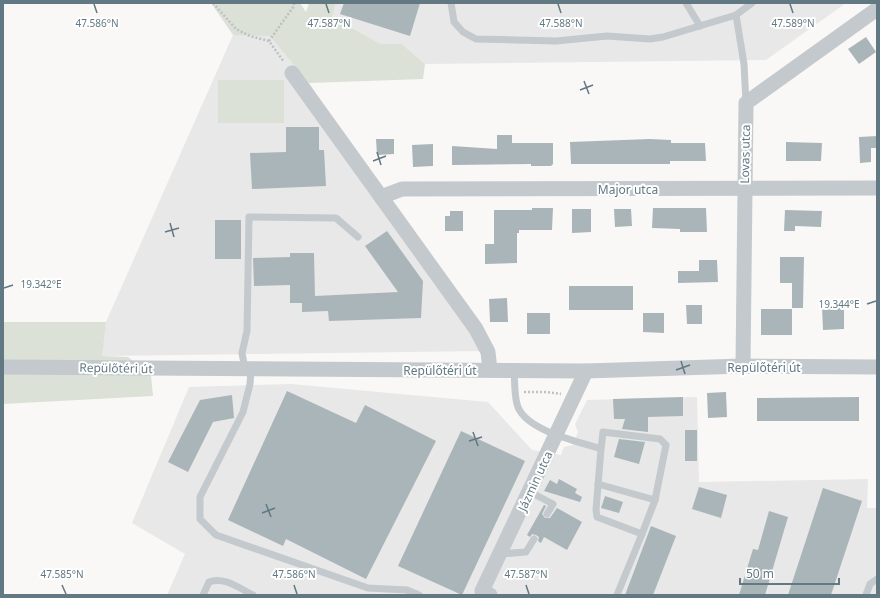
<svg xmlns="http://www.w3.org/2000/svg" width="880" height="598" viewBox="0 0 880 598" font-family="'Noto Sans',sans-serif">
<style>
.built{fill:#e7e8e7}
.green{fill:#dbe1d7}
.building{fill:#aab5b9}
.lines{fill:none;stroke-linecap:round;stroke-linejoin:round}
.path{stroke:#bdc1c3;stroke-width:2.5;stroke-dasharray:2 2;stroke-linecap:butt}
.lane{stroke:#c3c9cc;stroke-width:7}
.street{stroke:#c3c9cc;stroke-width:15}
.ticks{fill:none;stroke:#627882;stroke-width:1.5}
.labels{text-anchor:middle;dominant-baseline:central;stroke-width:4;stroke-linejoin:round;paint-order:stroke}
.street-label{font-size:12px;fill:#627882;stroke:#fff}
.ticks-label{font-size:10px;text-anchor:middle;fill:#627882;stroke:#fff;stroke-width:4;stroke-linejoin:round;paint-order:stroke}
</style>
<rect width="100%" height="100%" fill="#f9f8f6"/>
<g class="built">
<path d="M336,3H846L766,60L425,64L402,44H381L332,17Z"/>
<path d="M233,35H270L309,83L485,351L101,356L106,322Z"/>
<path d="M291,384L488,402L532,450L561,455L564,447L573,445L578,432L575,424L587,400L697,397L699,482L868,479L867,508H877V595H167L185,554L132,523L189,387Z"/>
</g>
<g class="green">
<path d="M211,3H300L306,12L309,3H336L332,17L381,44H402L425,64L423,79L309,83L270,36L233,35Z"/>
<rect x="218" y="80" width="66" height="43"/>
<path d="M3,322H106L102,356L128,357L151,375L153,396L3,404Z"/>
</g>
<g class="building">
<path d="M344,3H420L410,36L340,14Z"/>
<path d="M866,37L876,52L859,64L848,49Z"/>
<path d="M286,127H319V150H324L326,186L252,189L250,153L286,152Z"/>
<path d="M497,135H512V143H553V164L551,166H531V164L452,165V146L497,149Z"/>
<path d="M877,136V148H871V162L860,163L859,137Z"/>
<path d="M376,139H394V154L377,155Z"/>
<path d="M650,139L671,140V143H705L706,161H670V164H571L570,142Z"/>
<path d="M786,142L822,143L821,161H786Z"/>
<path d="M433,144V166L413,167L412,145Z"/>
<path d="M532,208H553L552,230H519V233H517V263L485,264V244H494V210H532Z"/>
<path d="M653,208H706L707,232H680V229L652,228Z"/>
<path d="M572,209H591V232L572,233Z"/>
<path d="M614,209H631L632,226L615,227Z"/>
<path d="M785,210L822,211L821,227L795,226V231H784Z"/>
<path d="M450,211H463V231H445V216H450Z"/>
<rect x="215" y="220" width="26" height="39"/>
<path d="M387,231L423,281L421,318L329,321L328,311L302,312V303H290V285L254,286L253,258L290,257V253H314L315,296L398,292L365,246Z"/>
<path d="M780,257H804L803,308H792V283H780Z"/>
<path d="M699,260H717L718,282L678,283V271H699Z"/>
<rect x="569" y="286" width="64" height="24"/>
<path d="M507,298L508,322H490L489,299Z"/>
<path d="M686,305H702V324H687Z"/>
<path d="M844,306V329L823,330L822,307Z"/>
<rect x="761" y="309" width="31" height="26"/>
<rect x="527" y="313" width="23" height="21"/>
<path d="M643,313H664V333L643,332Z"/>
<path d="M287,391L356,423L365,405L436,441L366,579L286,539L283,546L228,520Z"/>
<path d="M726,392L727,417L708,418L707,393Z"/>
<path d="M232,395L234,418L213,422L188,472L168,462L200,400Z"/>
<path d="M683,397V416L648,417V432L622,429L625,419H614L613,399Z"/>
<path d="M859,397V421H757V398Z"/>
<rect x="685" y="430" width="12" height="31"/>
<path d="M461,431L525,461L462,595L398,566Z"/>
<path d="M619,439L645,442L639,464L614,457Z"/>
<path d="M559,479L577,489L575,493L582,497L580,502L544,491L550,480L557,484Z"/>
<path d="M699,487L727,495L721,518L692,509Z"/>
<path d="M823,488L862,501L831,595H788Z"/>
<path d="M605,496L623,502L619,513L601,508Z"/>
<path d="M544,505L546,506L542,514L545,518H550L557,508L582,522L567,550L544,537L541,543L538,541L539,537L536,535L532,534L530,537L527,535Z"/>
<path d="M769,511L788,517L765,595H739L753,549L758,550Z"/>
<path d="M651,526L676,536L653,595H625Z"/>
</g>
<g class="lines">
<g class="path">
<path d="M213,3L236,29L250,36L269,41L284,62"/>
<path d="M269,41L294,6V3"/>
<path d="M524,392H547L561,394"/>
</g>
<g class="lane">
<path d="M451,3L454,22L463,32L476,39L556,41L607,36L650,39L663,37L736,15"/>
<path d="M686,3L700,26"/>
<path d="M746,103L744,64L736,15L752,3"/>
<path d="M245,369L242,353L247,331L249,217L336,218L358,237"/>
<path d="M251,369L250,384L243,412L200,497V519L216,535L368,588L407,590L419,595"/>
<path d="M514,370C515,381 514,393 517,404C523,430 577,441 601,449L596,510L597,517L642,534L655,500L666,445L660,439L603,432L601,449"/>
<path d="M598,484L655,500"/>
<path d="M530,492L553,504L547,514"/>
<path d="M500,554L526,552L534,539"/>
<path d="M203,595L209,582C224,576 239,588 253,595"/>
<path d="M617,595L642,534"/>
<path d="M866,595L870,584L877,579"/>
</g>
<g class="street">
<path d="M292,73L476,329L488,352L490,370"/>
<path d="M381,197L402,189L877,188"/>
<path d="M743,366L746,103L877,9"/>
<path d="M3,367L586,371L743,366L877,367"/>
<path d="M490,595L482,591L586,371"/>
</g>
</g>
<path class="ticks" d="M94,4L97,13M326,4L329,13M558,4L561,13M790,4L793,13M584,81L589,94M580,90L593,85M377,152L381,165M373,161L386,156M170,223L174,237M165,232L179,228M4,288L13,285M867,304L876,301M681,361L685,374M676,370L690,365M473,432L478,446M469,441L482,437M266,504L271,517M262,513L275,508M62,585L66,594M294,585L297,594M526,585L529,594"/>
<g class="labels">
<g class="street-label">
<text transform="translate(745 154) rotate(-89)">Lovas utca</text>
<text x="628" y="189">Major utca</text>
<text x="764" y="367">Repülőtéri út</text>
<text transform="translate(116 368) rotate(1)">Repülőtéri út</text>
<text x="440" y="370">Repülőtéri út</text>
<text transform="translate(535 481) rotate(-65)">Jázmin utca</text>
</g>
</g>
<g class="ticks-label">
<text x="97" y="27">47.586°N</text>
<text x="329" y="27">47.587°N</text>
<text x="561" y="27">47.588°N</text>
<text x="793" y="27">47.589°N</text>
<text x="41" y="288">19.342°E</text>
<text x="839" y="308">19.344°E</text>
<text x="62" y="578">47.585°N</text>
<text x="294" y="578">47.586°N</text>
<text x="526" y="578">47.587°N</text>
</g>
<rect width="880" height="598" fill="none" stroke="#627882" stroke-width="8"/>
<path d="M740 578v6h99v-6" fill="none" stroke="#627882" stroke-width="2"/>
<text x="746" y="578" font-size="12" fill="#627882" stroke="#ffffff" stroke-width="3" paint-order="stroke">50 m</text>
</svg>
